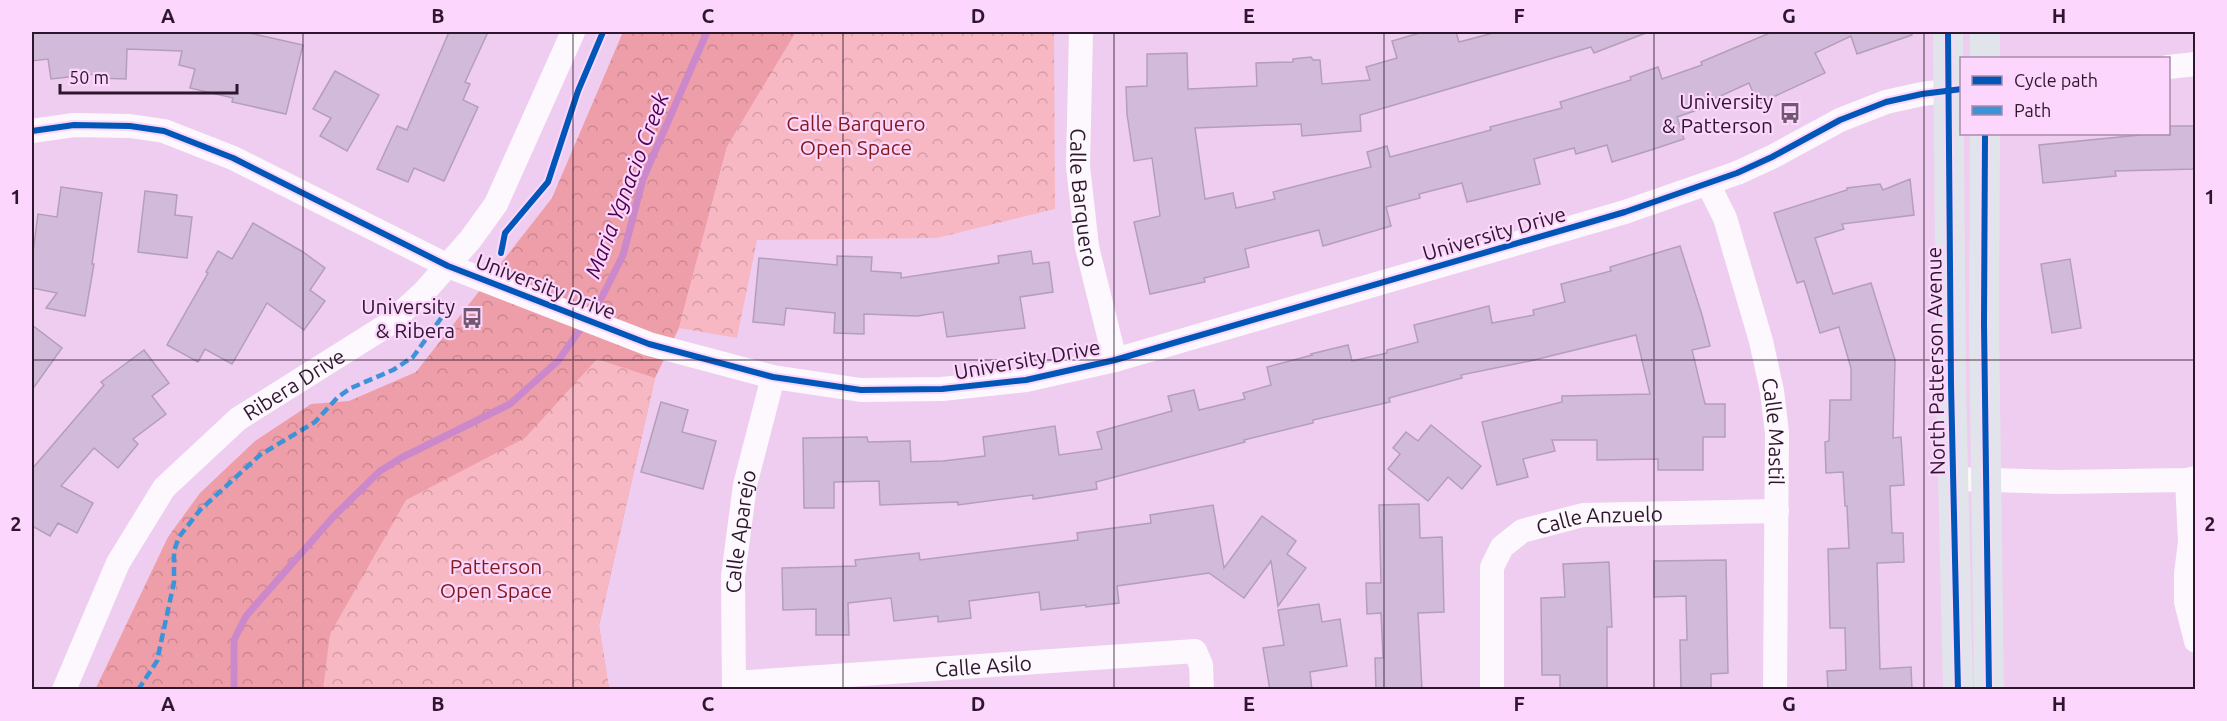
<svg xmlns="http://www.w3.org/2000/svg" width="2227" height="721" viewBox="0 0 2227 721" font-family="Ubuntu,sans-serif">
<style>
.forest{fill:url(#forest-crowns)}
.park{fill:url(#park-crowns)}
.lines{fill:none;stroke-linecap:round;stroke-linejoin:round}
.stream{stroke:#cb89cc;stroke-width:7}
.building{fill:#d2badb;stroke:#b49ebb;stroke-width:1.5}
.minor{stroke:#fdf8fd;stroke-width:24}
.major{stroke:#e1e4ea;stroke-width:30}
.quiet{stroke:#3c93d7;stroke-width:4.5;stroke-dasharray:9 4.5;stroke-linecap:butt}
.cycleway-casing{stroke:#fcd6fc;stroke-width:10}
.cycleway{stroke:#0057b8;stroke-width:6}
.grid{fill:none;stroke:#2e172e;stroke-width:1.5;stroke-opacity:0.55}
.labels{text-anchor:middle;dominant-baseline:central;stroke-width:4.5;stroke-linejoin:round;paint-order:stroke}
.poi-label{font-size:21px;fill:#2e172e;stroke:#fcd6fc;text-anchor:end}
.park-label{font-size:21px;fill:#831a1b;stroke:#fcd6fc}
.street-label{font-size:21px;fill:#2e172e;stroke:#fcd6fc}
.water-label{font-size:22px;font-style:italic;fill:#4e0052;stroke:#fcd6fc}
.neatline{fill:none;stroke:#2e172e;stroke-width:2}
.grid-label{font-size:20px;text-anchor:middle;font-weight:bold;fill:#2e172e}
</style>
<defs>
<pattern id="forest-crowns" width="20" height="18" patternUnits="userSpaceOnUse" patternTransform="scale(1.5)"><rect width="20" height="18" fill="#ed9ea8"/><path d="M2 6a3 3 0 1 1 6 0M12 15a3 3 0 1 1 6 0" fill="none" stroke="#cc8791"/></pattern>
<pattern id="park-crowns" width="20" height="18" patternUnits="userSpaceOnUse" patternTransform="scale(1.5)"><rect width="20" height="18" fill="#f7b8c3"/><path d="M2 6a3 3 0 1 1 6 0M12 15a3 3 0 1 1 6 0" fill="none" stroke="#d49da8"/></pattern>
</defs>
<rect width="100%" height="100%" fill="#efcdf0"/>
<path class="forest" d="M623,32H796L727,147L679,328L655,378L599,626L609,689L95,690L168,537L200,493L255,441L311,404L349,401L416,372L552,198Z"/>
<g class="park">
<path d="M796,32H1054L1055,209L937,238L757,240L737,338L679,328L727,147Z"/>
<path d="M597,359L655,378L599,626L609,689H323L330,634L406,500L525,438Z"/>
</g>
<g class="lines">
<path class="stream" d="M234,690V640L246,616L334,516L380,471L401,458L510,404L558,361L600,301L623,255L643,179L707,32"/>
</g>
<g class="building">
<path d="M32,32H245L303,45L286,114L232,102L233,98L190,88L195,69L179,65L182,51L127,49L126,79L96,78V74L51,79L48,59L32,61Z"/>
<path d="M449,32H488L465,82L470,84L463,100L478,107L444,181L414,168L408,182L377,169L397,126L407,130Z"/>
<path d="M1423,32H1456L1459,42L1497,32L1646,33L1594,53L1591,47L1360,115L1361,131L1302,136L1301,124L1195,128L1205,199L1233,193L1236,208L1275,199L1273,192L1371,167L1367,152L1387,146L1390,157L1491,130L1490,127L1562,108L1560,102L1631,80L1630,77L1658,67L1662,79L1702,65L1701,62L1772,32H1911L1912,35L1857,54L1851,36L1815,53L1825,73L1758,104L1749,83L1707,102L1709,106L1677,117L1684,139L1651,150L1612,162L1607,145L1576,154L1574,148L1534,159L1540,184L1467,202L1462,183L1419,194L1420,198L1386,207L1391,226L1323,246L1319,230L1245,249L1249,267L1204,278L1205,282L1150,294L1134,222L1160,216L1152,158L1134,161L1127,114L1126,87L1147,86V54L1187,53L1188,89L1257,86L1256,63L1293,62V59L1311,57L1313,60H1320L1322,84L1370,80L1366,67L1397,58L1392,41Z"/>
<path d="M335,71L379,95L347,151L320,136L331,118L313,109Z"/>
<path d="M2169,126H2196V169L2115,171L2116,176L2043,183L2039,145L2140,135V134H2169Z"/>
<path d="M1910,179L1914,215L1842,224L1844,229L1815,238L1833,294L1871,283L1895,360L1893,438L1901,437L1904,485L1890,486L1892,533H1903L1904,562L1877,563L1880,669L1911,667L1912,690H1828L1827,671L1846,670L1845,628H1830L1828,549L1849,548L1847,506H1845L1843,472L1826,473L1825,442L1829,441L1830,400H1851V368L1839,327L1820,333L1804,281L1797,283L1774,213L1847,190V188L1880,184L1883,190Z"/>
<path d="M61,187L102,193L92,264H94L85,316L46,308L57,293L32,288V260L38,214L57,217Z"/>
<path d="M145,191L177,195L175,215L192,217L187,258L138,252Z"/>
<path d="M253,223L303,252L325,268L310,290L325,301L304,330L267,303L232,364L205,349L198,362L167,345L208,273L206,272L218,251L232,259Z"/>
<path d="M1680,246L1702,315L1710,346L1692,350L1705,404H1725V437H1703V470H1658V459L1597,460V440H1552L1555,451L1523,459L1528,477L1497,485L1482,422L1562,402V396L1650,394L1636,335L1530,361L1461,375L1462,378L1389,398L1390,402L1313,420V423L1244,440L1245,442L1096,482L1097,489L1033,499V495L958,505V502L880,505L879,481L834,482V508H804L803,438L867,437L868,442L910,441L911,462L943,461L985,456L983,437L1055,426L1059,455L1102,449L1097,432L1172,411L1168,396L1194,390L1199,410L1245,399L1243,393L1271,385L1267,367L1312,355L1311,354L1348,345L1352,361L1387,353V350L1418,342L1414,325L1489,306L1492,323L1534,315L1533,310L1565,302L1561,284L1611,271L1610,267Z"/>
<path d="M1031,251L1033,264L1049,262L1053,292L1020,297L1025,328L947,337L943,312L917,316L864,314V334L834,333L835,313L786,308L784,325L753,322L759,258L837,265V256L872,257L871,271L901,273V278L999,263L998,256Z"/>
<path d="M2070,259L2081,328L2052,333L2041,264Z"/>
<path d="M32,325L62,348L32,390Z"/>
<path d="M144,350L169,383L152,396L166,414L133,439L138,444L118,468L94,448L61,486L93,503L77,533L58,523L50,536L32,526V469L104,385L101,382Z"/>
<path d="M661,402L688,410L682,432L716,441L703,489L641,472Z"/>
<path d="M1431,425L1481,466L1462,489L1448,477L1428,501L1388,469L1400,454L1393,448L1406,432L1418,441Z"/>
<path d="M1419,504L1420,538L1442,537L1444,612L1418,613L1422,690H1376L1375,658H1383L1381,613L1367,614L1366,583H1381L1379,505Z"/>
<path d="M1213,505L1224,568L1262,516L1296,541L1287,554L1306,568L1278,606L1271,561L1244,598L1209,573L1117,586L1119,603L1086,607V605L1041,610L1039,592L969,601L971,618L938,622V616L894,621L891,598L848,603L849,635H816V609L783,610L782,568L856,566L855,560L919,553L920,560L1078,540L1077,533L1151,523L1150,515Z"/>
<path d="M1726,560L1728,673L1711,674V690H1681L1680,640H1687L1686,596L1654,597V561Z"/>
<path d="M1609,562L1612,627H1607V690H1560V675H1542L1541,598L1565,597L1563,564Z"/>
<path d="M1319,604L1322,622L1340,619L1347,666L1310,672L1312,690H1270L1263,648L1284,645L1278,610Z"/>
</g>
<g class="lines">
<g class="minor">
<path id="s1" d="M1081,32L1078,166L1087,247L1115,360"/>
<path d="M2168,67L2196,64"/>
<path d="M32,131L74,125L130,126L164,131L233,158L448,266L649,344L773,377L861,390L942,389L1026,380L1115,360L1625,212L1737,173L1772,157L1840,120L1886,102L1922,94L1962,89"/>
<path id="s2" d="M1708,184L1725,218L1761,341L1772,391L1777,433L1775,690"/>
<path d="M1953,479L2057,482L2187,480L2196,478"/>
<path d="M2187,480L2190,542L2186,574V602L2196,641"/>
<path id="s3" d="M734,683L1195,651L1201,665L1202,690"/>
<path id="s4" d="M64,690L118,563L164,488L238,419L389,324L424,292L470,240L496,204L573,32"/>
<path id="s5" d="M734,690L733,576L745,485L773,377"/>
<path id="s6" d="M1492,690V567L1502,547L1522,531L1583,515L1777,511"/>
</g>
<g class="major">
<path d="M1948,32L1951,384L1958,690"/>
<path d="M1985,58V32"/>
<path d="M1985,134L1984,324L1989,690"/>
</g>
<path class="quiet" d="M138,690L157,661L174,582V551L179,537L200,510L260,455L315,422L338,397L351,388L393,370L413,357L452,303"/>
<defs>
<g id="cycleway">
<path d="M1948,32L1951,384L1958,690"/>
<path d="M32,131L74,125L130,126L164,131L233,158L448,266L649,344L773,377L861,390L942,389L1026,380L1115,360L1625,212L1737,173L1772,157L1840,120L1886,102L1922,94L1962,89"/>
<path d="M1985,134L1984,324L1989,690"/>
<path d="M501,253L505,233L548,182L578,91L603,32"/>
</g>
</defs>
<use href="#cycleway" class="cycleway-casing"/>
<use href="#cycleway" class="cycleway"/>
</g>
<path class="grid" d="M303,32V690M573,32V690M843,32V690M1114,32V690M1384,32V690M1654,32V690M1924,32V690M32,360H2196"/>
<defs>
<symbol id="bus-bare" viewBox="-9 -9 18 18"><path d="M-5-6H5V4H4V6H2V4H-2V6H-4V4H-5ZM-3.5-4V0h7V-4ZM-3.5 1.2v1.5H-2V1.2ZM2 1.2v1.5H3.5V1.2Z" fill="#725772" stroke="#fcd6fc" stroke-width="2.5" paint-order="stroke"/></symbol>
</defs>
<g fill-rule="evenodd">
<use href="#bus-bare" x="1775" y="98" width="30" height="30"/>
<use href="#bus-bare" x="457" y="303" width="30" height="30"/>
</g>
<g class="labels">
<g class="poi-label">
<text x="1773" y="101">University<tspan x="1773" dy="24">&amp; Patterson</tspan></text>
<text x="455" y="306">University<tspan x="455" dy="24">&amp; Ribera</tspan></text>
</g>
<g class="park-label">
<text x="856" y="123">Calle Barquero<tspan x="856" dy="24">Open Space</tspan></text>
<text x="496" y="566">Patterson<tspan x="496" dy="24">Open Space</tspan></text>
</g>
<g class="street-label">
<text stroke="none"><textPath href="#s1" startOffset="166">Calle Barquero</textPath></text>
<text transform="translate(1494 233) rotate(-16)">University Drive</text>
<text transform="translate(546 286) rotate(21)">University Drive</text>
<text transform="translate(1027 359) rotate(-10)">University Drive</text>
<text transform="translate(1935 361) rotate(-91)">North Patterson Avenue</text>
<text stroke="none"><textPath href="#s4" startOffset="393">Ribera Drive</textPath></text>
<text stroke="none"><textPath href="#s2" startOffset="258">Calle Mastil</textPath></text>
<text stroke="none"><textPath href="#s6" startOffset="250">Calle Anzuelo</textPath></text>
<text stroke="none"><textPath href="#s5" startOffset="159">Calle Aparejo</textPath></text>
<text stroke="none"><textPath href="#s3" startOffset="250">Calle Asilo</textPath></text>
</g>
<g class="water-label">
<text transform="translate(626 185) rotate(-69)">Maria Ygnacio Creek</text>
</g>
</g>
<rect width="2227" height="721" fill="none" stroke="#fcd6fc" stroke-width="66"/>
<rect x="1960" y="57" width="210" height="78" fill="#fcd6fc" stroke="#aa8aaa" stroke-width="1.5"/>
<rect x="1972" y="76" width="30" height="9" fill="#0057b8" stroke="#aa8aaa" stroke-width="1.5"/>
<text x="2014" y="87" font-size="18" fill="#2e172e">Cycle path</text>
<rect x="1972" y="106" width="30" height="9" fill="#3c93d7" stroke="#aa8aaa" stroke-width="1.5"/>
<text x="2014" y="117" font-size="18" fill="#2e172e">Path</text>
<path d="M60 84v9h177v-9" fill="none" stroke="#2e172e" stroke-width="3"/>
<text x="69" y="84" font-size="18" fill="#2e172e" stroke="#fcd6fc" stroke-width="4.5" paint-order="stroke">50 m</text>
<rect x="33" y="33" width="2161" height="655" class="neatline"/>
<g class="grid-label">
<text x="168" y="23">A</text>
<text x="438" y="23">B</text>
<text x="708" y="23">C</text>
<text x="978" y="23">D</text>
<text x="1249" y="23">E</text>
<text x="1519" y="23">F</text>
<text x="1789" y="23">G</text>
<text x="2059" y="23">H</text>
<text x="16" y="204">1</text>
<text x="2210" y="204">1</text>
<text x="16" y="531">2</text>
<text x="2210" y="531">2</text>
<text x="168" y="711">A</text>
<text x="438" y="711">B</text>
<text x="708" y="711">C</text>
<text x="978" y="711">D</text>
<text x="1249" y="711">E</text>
<text x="1519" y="711">F</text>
<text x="1789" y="711">G</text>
<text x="2059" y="711">H</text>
</g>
</svg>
